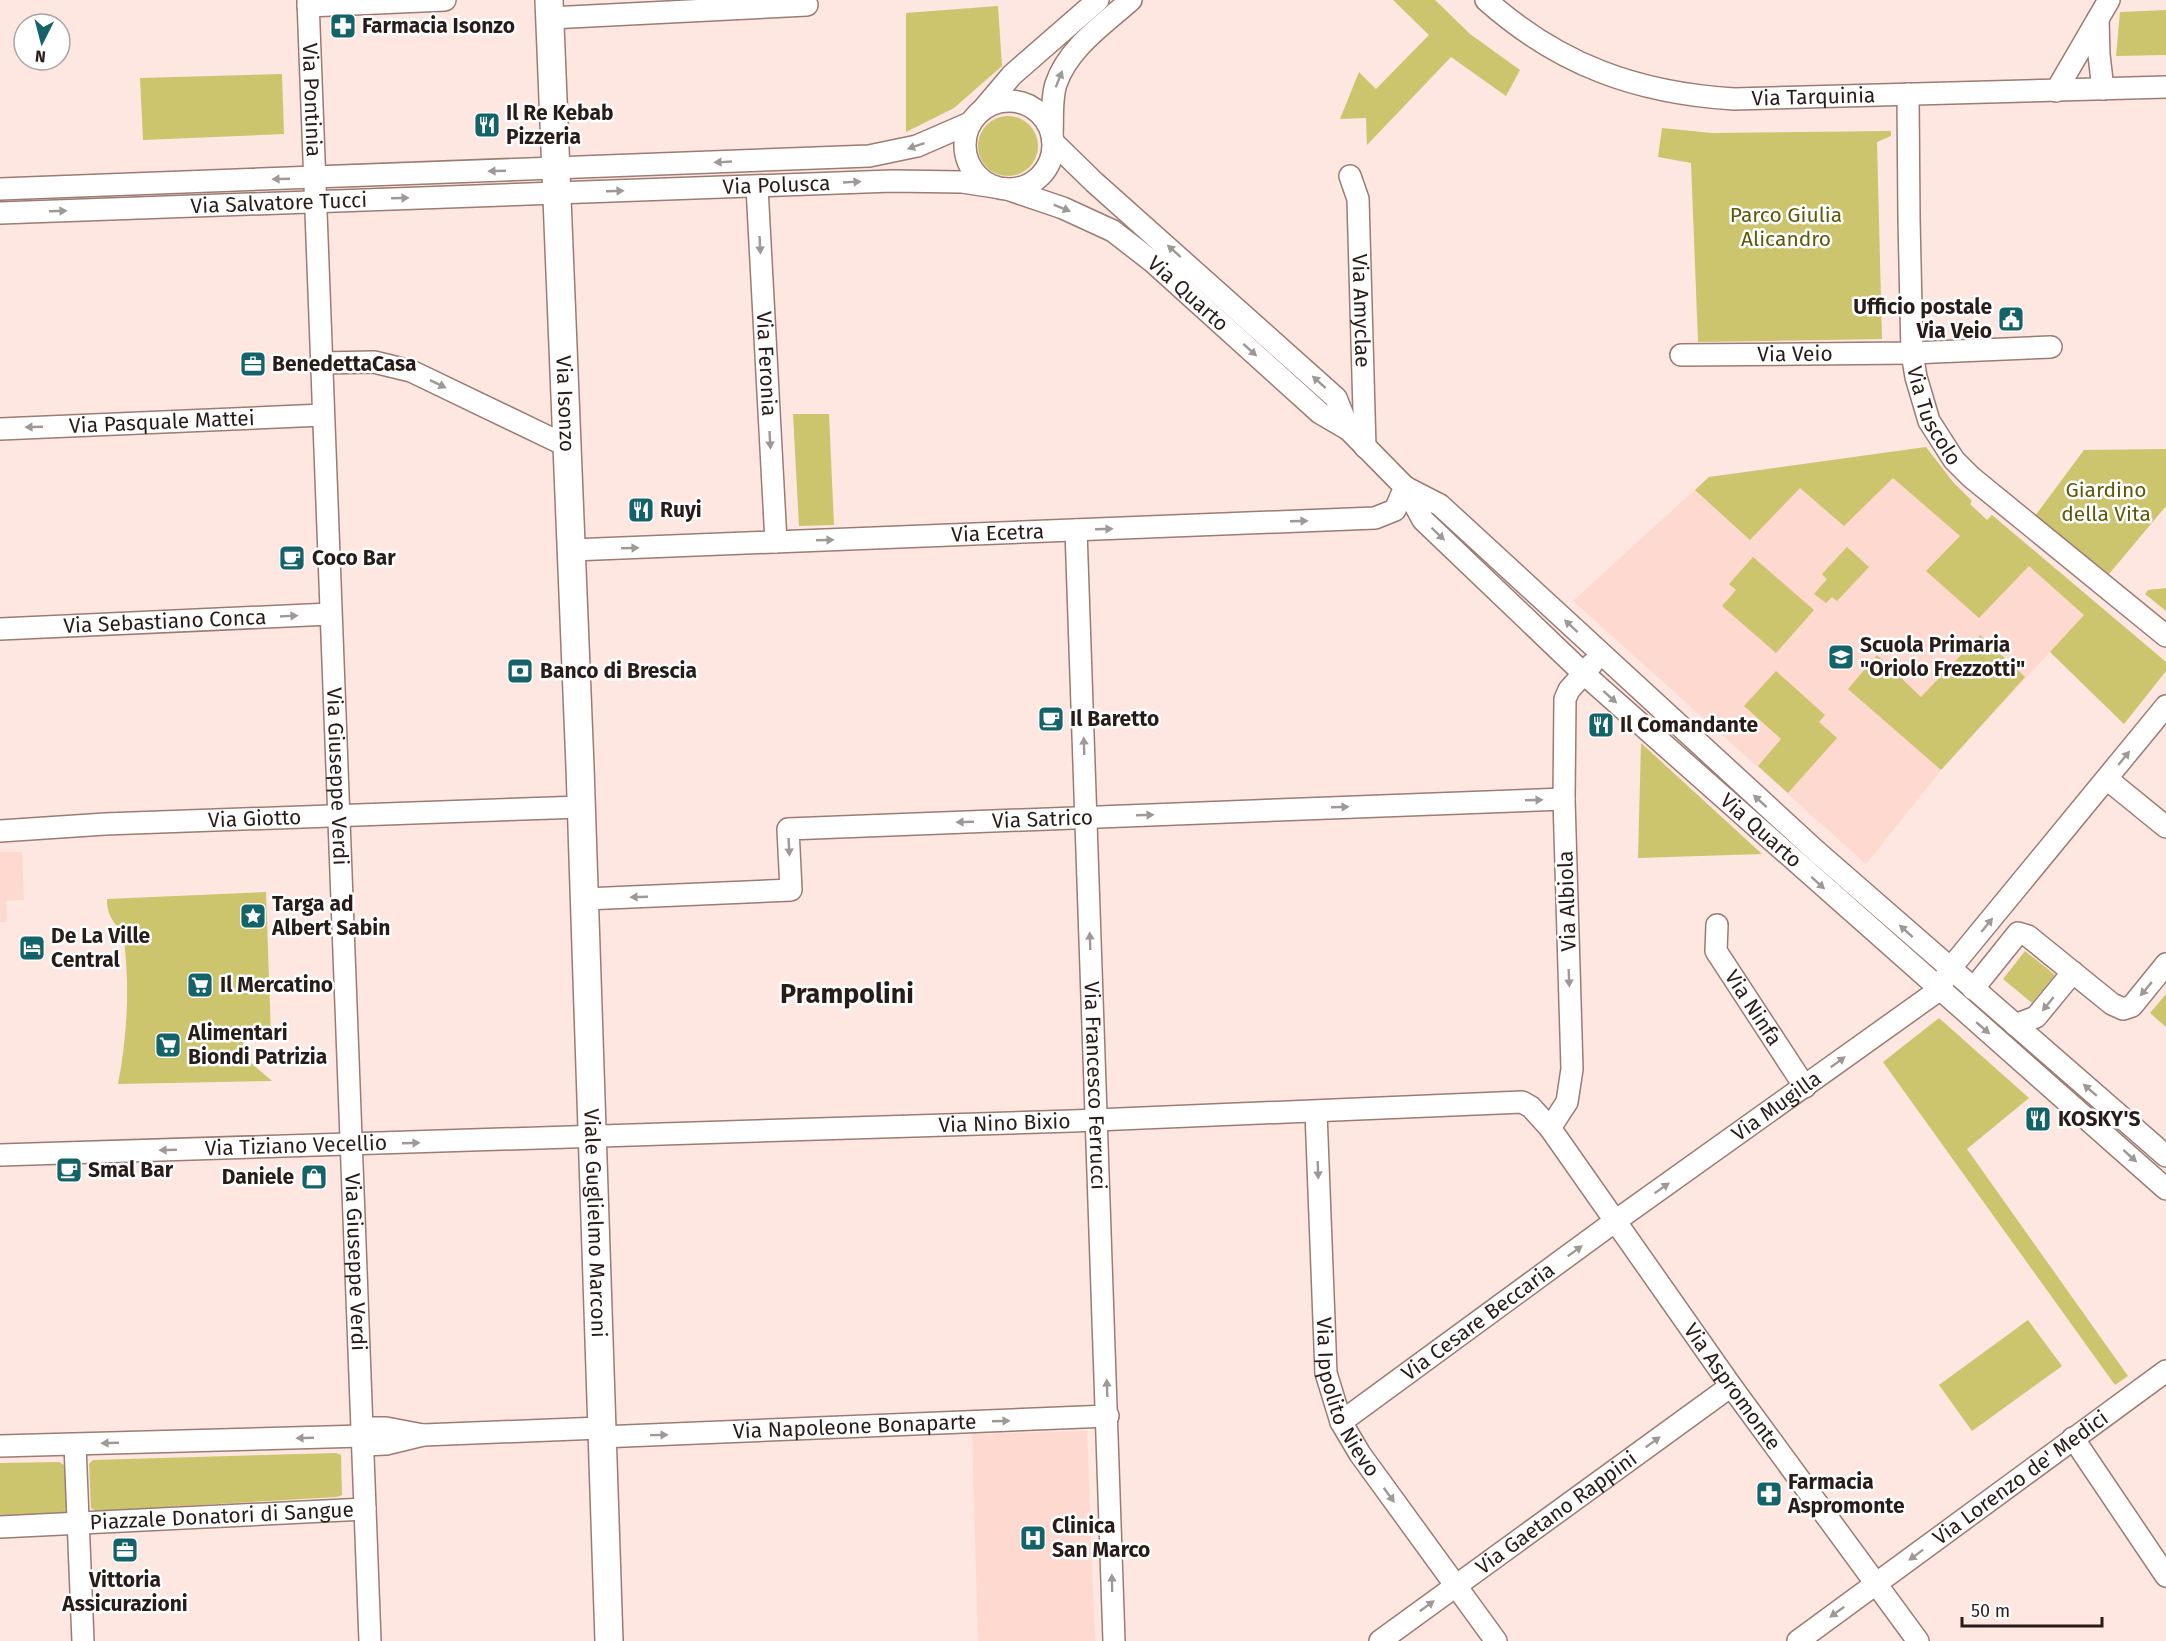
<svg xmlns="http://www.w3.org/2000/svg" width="2166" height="1641" viewBox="0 0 2166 1641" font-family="'Fira Sans',sans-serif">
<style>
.built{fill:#fdd9cf}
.green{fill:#cdc46e}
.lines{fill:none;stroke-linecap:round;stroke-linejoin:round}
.minor-casing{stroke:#9c7b72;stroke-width:24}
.major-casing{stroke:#9c7b72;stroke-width:30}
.minor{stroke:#fff;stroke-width:21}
.major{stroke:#fff;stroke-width:27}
.oneway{fill:#9e9897}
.labels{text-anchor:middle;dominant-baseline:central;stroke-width:5;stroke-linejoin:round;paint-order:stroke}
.poi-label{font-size:21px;font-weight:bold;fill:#281b18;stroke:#fff;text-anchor:start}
.street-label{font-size:21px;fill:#281b18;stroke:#fff}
.park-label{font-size:21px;fill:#605808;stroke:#fff}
.district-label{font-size:27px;font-weight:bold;fill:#281b18;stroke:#fff}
</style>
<rect width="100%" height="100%" fill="#fde7e0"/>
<g class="built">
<path d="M1926,447L1953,482L1972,501L1970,504L1974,507L1987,520L1992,515L2166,662V671L2124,724L2050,652L1941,770L1866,864L1573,601L1709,477Z"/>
<path d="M0,852H22L24,900L6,901L7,922H0Z"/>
<path d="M1087,1431L1095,1641H978L972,1434Z"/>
</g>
<g class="green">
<path d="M1393,0H1435L1470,34L1520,70L1506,96L1451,57L1367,145L1366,118L1340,119L1359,72L1376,89L1429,35Z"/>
<path d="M998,6L1002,66L954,108L906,132V13Z"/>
<path d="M2166,10V55L2116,56L2120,12Z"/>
<path d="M282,74L284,134L143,140L140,78Z"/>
<circle cx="1008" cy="146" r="30"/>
<path d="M1662,128L1712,133L1891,131V136L1877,142L1882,339L1698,342L1691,163L1658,157Z"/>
<path d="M829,414L834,525L799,526L793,414Z"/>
<path d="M1926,447L1953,482L1972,501L1970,504L1987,520L1992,515L2166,662V671L2124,724L2050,652L2084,615L2029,566L1979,618L1926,571L1960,536L1893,478L1844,526L1800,488L1750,540L1695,490L1709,477Z"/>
<path d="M2166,449V506L2109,574L2035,516L2084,450Z"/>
<path d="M1847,547L1869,567L1837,601L1832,597L1826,603L1814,594L1827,579L1822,574Z"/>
<path d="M1753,557L1814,610L1776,653L1722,606L1736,590L1729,584Z"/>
<path d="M2166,588V611L2145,594L2148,590Z"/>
<path d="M1980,635L2025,677L1941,770L1848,689L1877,655L1921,697Z"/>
<path d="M1776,671L1825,715L1819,722L1837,738L1788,793L1758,766L1781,739L1744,706Z"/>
<path d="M1641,743L1762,854L1638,858Z"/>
<path d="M266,892L271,1036L256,1030L237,1051L272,1081L118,1084C127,1037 130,988 124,941C122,925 107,924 107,899Z"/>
<path d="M2025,951L2055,975L2032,1003L2003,979Z"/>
<path d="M2166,994V1027L2150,1013Z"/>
<path d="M1939,1018L2029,1098L1967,1149L2128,1376L2115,1385L1883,1062Z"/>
<path d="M2028,1320L2062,1366L1972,1431L1939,1385Z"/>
<path d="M336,1453L341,1455L342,1495L337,1497L96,1511L91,1508L89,1464L93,1460Z"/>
<path d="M59,1462L66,1466L68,1510L62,1514L0,1516V1463Z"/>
</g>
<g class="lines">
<defs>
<g id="minor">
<path id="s1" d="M308,0L370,1641"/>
<path id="s2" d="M1486,0C1559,65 1637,93 1734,99L2166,87"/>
<path d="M308,6L445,0"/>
<path d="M550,18L807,5"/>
<path d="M2098,19L2099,55L2103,89"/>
<path d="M2056,91L2109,0"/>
<path id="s3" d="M1908,94L1909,219L1912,353L1916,377L1929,421L1954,460L1971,477L2166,636"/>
<circle cx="1009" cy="145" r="44"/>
<path d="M984,108L1012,75L1098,0"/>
<path d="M1052,135C1053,119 1051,99 1056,84C1068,48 1104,24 1131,0"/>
<path d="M1053,142L1094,182L1336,398L1349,430"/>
<path id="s4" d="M1350,176L1358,199L1365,447"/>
<path id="s5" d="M757,187L776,542"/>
<path d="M0,189L869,156L917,146L970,123"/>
<path id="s6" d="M1007,189L1063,208L1113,231L1153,262L1320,413L1349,430L1405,487L1423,520L1583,673L2166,1189"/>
<path id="s7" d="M0,213L892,181L962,182L995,187"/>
<path id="s8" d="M1681,355L1912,353L2051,347"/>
<path d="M321,363L374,362L411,371L567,446"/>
<path id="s9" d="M0,429L323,415"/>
<path d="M1405,487L1440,505L1816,851L2166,1156"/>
<path id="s10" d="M1076,530L1114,1641"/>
<path id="s11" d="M572,550L1375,518L1395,510L1405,487"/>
<path id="s12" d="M0,629L330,614"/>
<path d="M2107,779L2166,827"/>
<path id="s13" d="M0,831L105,824L581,807"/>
<path id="s14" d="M585,899L791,890L788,829L1564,799"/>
<path id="s15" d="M1717,925L1716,951L1805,1087"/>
<path d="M1973,989L2018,933L2028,936L2112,1004L2123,1009L2132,1006L2166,964"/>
<path d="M2015,1025L2036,1017L2073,972"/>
<path id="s16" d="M1316,1112L1326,1373L1341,1422L1360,1454L1496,1641"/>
<path d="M1550,1128L1567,1102L1572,1069L1564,799L1565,699L1569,690L1592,664"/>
<path id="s17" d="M0,1155L1072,1121L1522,1102L1531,1107L1550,1128L1731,1386L1918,1641"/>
<path id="s18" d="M1341,1422L1614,1222L1939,990L1949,970L2166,706"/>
<path d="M363,1428H386L423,1435L386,1444L364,1445"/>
<path d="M423,1435L600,1428"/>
<path id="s19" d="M601,1437L1108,1416"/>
<path d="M2073,1438L2166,1576"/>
<path d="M75,1445L83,1641"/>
<path d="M0,1446L363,1436"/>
<path id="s20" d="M0,1527L365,1509"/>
<path id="s21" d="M1380,1641L1731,1386"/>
<path id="s22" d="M1798,1641L2166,1371"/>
</g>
<g id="major">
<path id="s23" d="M549,0L580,767L609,1641"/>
</g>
</defs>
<use href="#minor" class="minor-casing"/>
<use href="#major" class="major-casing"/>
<use href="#minor" class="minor"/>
<use href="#major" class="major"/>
</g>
<defs><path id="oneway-solid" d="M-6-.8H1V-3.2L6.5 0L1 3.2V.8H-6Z" transform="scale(1.5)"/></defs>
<g class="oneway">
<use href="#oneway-solid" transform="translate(1059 79) rotate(-68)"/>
<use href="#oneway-solid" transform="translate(916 146) rotate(161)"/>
<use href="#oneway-solid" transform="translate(723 162) rotate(177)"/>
<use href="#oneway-solid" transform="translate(497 171) rotate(178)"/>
<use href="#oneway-solid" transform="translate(281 179) rotate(178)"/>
<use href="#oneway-solid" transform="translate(852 182) rotate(-3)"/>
<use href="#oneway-solid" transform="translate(615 191) rotate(-2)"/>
<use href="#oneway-solid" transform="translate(400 198) rotate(-2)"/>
<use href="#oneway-solid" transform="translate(1062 208) rotate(22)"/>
<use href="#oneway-solid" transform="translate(58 211) rotate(-2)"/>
<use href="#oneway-solid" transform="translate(760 245) rotate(87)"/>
<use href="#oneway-solid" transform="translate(1174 251) rotate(-138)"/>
<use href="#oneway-solid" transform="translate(1250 350) rotate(42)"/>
<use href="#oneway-solid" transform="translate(1319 382) rotate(-138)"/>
<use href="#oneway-solid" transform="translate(438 384) rotate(26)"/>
<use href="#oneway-solid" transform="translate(34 427) rotate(178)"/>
<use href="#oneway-solid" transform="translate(770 440) rotate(87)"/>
<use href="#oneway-solid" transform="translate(1299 521) rotate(-2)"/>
<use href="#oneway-solid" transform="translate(1104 529) rotate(-2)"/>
<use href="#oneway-solid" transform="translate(1438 534) rotate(44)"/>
<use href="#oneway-solid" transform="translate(825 540) rotate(-2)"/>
<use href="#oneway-solid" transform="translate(630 548) rotate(-2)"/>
<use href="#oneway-solid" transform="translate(289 616) rotate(-3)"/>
<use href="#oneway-solid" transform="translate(1571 626) rotate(-137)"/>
<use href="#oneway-solid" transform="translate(1610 697) rotate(42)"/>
<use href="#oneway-solid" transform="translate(1084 746) rotate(-92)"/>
<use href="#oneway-solid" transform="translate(2124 758) rotate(-51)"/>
<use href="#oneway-solid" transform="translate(1534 800) rotate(-2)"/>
<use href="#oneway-solid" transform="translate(1760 801) rotate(-138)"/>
<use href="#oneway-solid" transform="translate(1340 807) rotate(-2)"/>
<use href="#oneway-solid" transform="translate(1145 815) rotate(-2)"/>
<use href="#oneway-solid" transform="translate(965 822) rotate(178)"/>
<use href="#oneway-solid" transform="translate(789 847) rotate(87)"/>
<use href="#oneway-solid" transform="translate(1818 883) rotate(42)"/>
<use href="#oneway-solid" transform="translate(639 897) rotate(178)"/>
<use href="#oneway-solid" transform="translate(1987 925) rotate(-51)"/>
<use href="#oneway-solid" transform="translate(1906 931) rotate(-138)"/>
<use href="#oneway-solid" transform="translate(1090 941) rotate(-92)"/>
<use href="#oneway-solid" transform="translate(1569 978) rotate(88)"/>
<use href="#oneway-solid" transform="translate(2146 989) rotate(130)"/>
<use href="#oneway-solid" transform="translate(2048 1004) rotate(129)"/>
<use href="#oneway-solid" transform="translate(1983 1028) rotate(41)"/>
<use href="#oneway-solid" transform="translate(1838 1062) rotate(-36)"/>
<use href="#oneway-solid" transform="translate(2090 1090) rotate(-139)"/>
<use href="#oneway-solid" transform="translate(411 1143) rotate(-2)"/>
<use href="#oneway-solid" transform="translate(168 1150) rotate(178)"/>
<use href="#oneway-solid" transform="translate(2130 1156) rotate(42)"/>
<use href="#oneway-solid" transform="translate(1318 1170) rotate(88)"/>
<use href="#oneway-solid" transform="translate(1662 1188) rotate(-35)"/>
<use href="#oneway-solid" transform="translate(1575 1251) rotate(-36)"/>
<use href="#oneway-solid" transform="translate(1107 1388) rotate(-92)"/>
<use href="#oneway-solid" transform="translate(1001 1421) rotate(-2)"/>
<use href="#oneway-solid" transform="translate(659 1435) rotate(-1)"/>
<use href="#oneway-solid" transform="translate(305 1438) rotate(178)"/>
<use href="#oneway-solid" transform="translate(1653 1442) rotate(-36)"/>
<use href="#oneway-solid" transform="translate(110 1443) rotate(178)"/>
<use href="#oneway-solid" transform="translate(1389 1495) rotate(54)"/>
<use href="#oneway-solid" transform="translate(1916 1555) rotate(143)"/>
<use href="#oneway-solid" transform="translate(1112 1583) rotate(-91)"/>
<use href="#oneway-solid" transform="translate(1427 1606) rotate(-36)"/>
<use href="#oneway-solid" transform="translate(1837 1612) rotate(144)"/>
</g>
<defs>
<symbol id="pharmacy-square" viewBox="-11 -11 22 22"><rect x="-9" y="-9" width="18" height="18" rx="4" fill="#136369" stroke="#fff"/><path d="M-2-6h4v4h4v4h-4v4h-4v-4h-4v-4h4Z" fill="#fff"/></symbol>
<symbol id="restaurant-square" viewBox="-11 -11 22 22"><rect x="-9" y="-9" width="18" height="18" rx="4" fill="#136369" stroke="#fff"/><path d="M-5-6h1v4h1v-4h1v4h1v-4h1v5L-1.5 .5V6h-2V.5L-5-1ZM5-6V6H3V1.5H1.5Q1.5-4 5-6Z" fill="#fff"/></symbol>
<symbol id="civic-square" viewBox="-11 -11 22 22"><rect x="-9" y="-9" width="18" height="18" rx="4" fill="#136369" stroke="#fff"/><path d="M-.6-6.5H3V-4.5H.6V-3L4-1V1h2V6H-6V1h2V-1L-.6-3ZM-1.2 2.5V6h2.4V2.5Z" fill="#fff"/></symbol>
<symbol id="office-square" viewBox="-11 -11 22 22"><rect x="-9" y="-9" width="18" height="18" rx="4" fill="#136369" stroke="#fff"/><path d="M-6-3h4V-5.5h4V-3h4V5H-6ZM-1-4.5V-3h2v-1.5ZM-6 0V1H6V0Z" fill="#fff"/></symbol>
<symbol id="cafe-square" viewBox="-11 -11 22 22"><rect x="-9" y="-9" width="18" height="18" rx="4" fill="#136369" stroke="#fff"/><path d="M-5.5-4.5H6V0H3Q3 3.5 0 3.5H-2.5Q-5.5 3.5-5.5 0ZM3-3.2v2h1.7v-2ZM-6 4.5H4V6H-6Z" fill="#fff"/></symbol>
<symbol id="school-square" viewBox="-11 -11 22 22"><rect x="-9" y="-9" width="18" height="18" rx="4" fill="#136369" stroke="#fff"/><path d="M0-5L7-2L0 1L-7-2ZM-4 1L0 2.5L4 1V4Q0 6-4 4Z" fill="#fff"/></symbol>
<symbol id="bank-square" viewBox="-11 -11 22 22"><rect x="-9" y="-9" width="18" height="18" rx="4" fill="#136369" stroke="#fff"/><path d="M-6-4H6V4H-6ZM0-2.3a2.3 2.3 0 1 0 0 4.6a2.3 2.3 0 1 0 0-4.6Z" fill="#fff"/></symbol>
<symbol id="sight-square" viewBox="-11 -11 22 22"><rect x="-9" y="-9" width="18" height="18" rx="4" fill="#136369" stroke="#fff"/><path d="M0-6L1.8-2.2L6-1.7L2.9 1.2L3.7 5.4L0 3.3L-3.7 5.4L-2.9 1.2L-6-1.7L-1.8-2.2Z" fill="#fff"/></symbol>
<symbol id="hotel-square" viewBox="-11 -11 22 22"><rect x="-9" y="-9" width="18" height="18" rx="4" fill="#136369" stroke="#fff"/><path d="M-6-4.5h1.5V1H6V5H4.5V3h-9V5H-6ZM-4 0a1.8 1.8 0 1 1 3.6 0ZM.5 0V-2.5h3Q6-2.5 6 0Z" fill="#fff"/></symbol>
<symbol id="supermarket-square" viewBox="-11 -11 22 22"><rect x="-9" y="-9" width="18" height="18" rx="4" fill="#136369" stroke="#fff"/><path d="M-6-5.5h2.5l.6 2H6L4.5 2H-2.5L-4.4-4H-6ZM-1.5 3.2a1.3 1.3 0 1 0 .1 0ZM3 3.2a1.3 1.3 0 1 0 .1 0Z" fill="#fff"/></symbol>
<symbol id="shop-square" viewBox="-11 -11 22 22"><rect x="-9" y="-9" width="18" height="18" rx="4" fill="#136369" stroke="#fff"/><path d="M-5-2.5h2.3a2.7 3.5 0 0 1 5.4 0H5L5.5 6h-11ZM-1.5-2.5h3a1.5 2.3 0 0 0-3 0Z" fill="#fff"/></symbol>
<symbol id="hospital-square" viewBox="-11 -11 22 22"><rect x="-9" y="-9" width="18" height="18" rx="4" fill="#136369" stroke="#fff"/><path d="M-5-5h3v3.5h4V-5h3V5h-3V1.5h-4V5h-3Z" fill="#fff"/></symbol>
</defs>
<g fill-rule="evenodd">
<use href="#pharmacy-square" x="328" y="11" width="30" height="30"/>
<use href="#restaurant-square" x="472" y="110" width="30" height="30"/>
<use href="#civic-square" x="1996" y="304" width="30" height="30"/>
<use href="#office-square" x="238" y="349" width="30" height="30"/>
<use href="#restaurant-square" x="626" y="495" width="30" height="30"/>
<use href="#cafe-square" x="277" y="543" width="30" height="30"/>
<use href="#school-square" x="1826" y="642" width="30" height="30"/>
<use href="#bank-square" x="505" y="656" width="30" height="30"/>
<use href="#cafe-square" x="1036" y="704" width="30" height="30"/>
<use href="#restaurant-square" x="1586" y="710" width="30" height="30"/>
<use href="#sight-square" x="238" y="901" width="30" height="30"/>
<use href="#hotel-square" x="17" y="933" width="30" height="30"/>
<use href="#supermarket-square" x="185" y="970" width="30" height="30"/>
<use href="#supermarket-square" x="153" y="1030" width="30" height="30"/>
<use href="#restaurant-square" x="2023" y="1104" width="30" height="30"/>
<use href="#cafe-square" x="54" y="1155" width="30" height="30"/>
<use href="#shop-square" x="299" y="1162" width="30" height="30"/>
<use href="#pharmacy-square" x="1754" y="1479" width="30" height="30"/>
<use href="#hospital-square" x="1018" y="1523" width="30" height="30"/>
<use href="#office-square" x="110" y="1535" width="30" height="30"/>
</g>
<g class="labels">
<g class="poi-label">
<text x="362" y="26">Farmacia Isonzo</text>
<text x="506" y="113">Il Re Kebab<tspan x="506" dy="24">Pizzeria</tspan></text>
<text x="1992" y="307" text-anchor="end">Ufficio postale<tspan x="1992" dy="24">Via Veio</tspan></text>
<text x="272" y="364">BenedettaCasa</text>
<text x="660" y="510">Ruyi</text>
<text x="312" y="558">Coco Bar</text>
<text x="1860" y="645">Scuola Primaria<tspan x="1860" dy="24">"Oriolo Frezzotti"</tspan></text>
<text x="540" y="671">Banco di Brescia</text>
<text x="1070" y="719">Il Baretto</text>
<text x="1620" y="725">Il Comandante</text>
<text x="272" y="904">Targa ad<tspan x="272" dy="24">Albert Sabin</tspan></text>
<text x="51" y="936">De La Ville<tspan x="51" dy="24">Central</tspan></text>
<text x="220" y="985">Il Mercatino</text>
<text x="188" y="1033">Alimentari<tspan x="188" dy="24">Biondi Patrizia</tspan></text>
<text x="2058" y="1119">KOSKY'S</text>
<text x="88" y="1170">Smal Bar</text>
<text x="294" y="1177" text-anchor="end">Daniele</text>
<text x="1788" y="1482">Farmacia<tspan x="1788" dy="24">Aspromonte</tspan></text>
<text x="1052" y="1526">Clinica<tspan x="1052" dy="24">San Marco</tspan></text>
<text x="125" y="1580" text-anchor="middle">Vittoria<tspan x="125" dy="24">Assicurazioni</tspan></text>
</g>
<g class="street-label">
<text stroke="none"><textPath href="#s2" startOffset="352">Via Tarquinia</textPath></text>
<text stroke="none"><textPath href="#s1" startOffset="100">Via Pontinia</textPath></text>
<text stroke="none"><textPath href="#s7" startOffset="777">Via Polusca</textPath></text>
<text stroke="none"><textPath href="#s7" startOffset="279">Via Salvatore Tucci</textPath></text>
<text stroke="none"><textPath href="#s6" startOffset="212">Via Quarto</textPath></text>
<text stroke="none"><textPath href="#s4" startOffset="136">Via Amyclae</textPath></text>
<text stroke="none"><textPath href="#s8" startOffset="114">Via Veio</textPath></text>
<text stroke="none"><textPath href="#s5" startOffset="177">Via Feronia</textPath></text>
<text stroke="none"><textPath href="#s23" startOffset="404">Via Isonzo</textPath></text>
<text stroke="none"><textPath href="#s3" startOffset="326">Via Tuscolo</textPath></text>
<text stroke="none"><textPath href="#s9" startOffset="162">Via Pasquale Mattei</textPath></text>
<text stroke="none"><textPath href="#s11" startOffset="426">Via Ecetra</textPath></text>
<text stroke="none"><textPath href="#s12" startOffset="165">Via Sebastiano Conca</textPath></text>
<text stroke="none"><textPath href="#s1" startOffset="777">Via Giuseppe Verdi</textPath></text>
<text stroke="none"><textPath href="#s14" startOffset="522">Via Satrico</textPath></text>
<text stroke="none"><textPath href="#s13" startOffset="255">Via Giotto</textPath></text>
<text stroke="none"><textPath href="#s6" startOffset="1000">Via Quarto</textPath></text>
<text transform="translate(1567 901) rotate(-92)">Via Albiola</text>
<text stroke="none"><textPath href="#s15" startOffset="94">Via Ninfa</textPath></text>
<text stroke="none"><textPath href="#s10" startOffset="556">Via Francesco Ferrucci</textPath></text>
<text stroke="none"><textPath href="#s18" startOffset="538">Via Mugilla</textPath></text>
<text stroke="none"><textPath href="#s17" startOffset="1005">Via Nino Bixio</textPath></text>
<text stroke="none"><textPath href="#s17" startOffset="296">Via Tiziano Vecellio</textPath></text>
<text stroke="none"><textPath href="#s23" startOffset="1224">Viale Guglielmo Marconi</textPath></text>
<text stroke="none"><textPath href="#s1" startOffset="1263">Via Giuseppe Verdi</textPath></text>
<text stroke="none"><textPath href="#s18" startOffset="170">Via Cesare Beccaria</textPath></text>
<text stroke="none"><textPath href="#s17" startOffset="1878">Via Aspromonte</textPath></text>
<text stroke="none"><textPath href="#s16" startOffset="290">Via Ippolito Nievo</textPath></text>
<text stroke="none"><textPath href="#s19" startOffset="254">Via Napoleone Bonaparte</textPath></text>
<text stroke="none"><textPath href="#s22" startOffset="276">Via Lorenzo de' Medici</textPath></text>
<text stroke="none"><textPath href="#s21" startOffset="218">Via Gaetano Rappini</textPath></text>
<text stroke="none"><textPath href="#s20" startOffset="222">Piazzale Donatori di Sangue</textPath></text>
</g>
<g class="park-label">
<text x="1786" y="215">Parco Giulia<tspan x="1786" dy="24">Alicandro</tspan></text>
<text x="2106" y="490">Giardino<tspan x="2106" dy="24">della Vita</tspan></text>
</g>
<g class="district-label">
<text x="847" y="994">Prampolini</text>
</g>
</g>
<g transform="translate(42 42) rotate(186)"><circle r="28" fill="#ffffff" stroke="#a9a4a3" stroke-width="1.5"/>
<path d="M0-4.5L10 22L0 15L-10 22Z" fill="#136369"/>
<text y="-9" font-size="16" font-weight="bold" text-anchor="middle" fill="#281b18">N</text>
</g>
<path d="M1962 1617v9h140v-9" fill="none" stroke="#281b18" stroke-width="3"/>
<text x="1971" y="1617" font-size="18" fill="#281b18" stroke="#ffffff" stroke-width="4.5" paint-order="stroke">50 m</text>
</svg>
